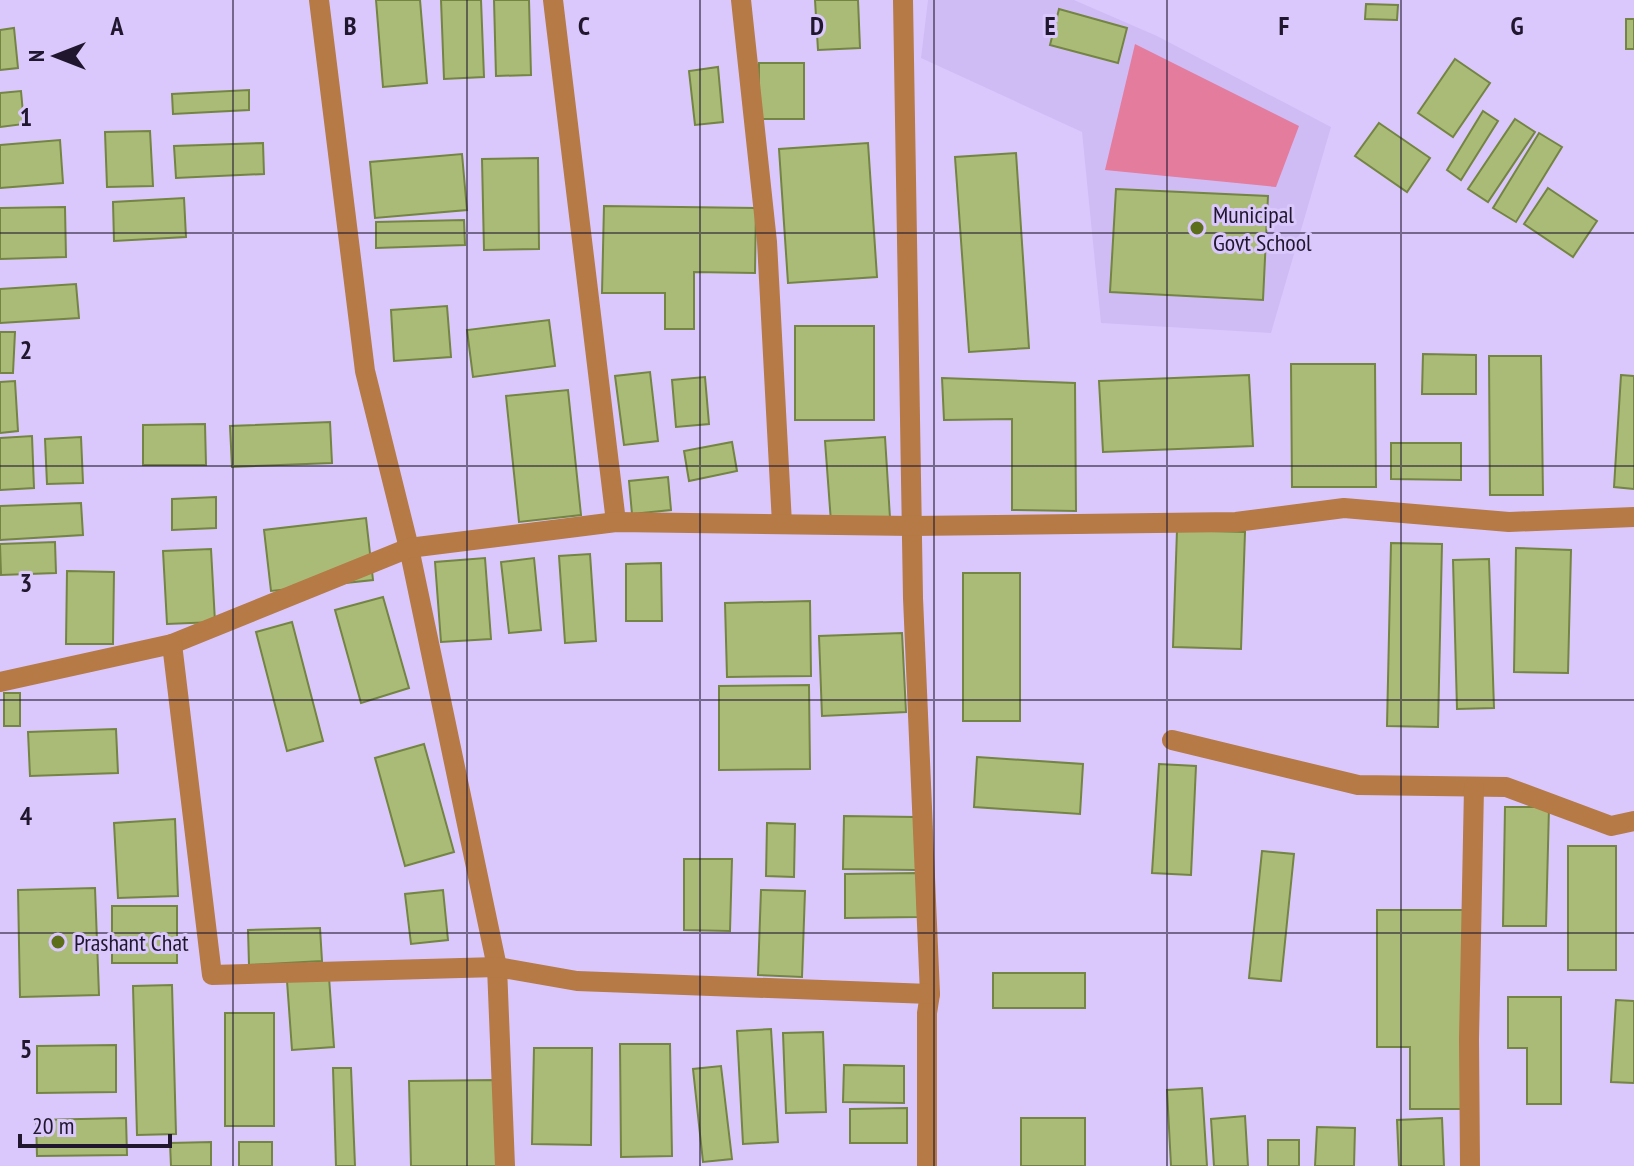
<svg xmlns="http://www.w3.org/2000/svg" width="1634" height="1166" viewBox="0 0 1634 1166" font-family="'PT Sans Narrow',sans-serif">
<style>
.built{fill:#d0bcf5}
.green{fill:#e37c9d}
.building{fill:#aabb78;stroke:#748442;stroke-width:2}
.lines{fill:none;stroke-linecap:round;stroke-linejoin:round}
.street{stroke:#b57a45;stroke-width:20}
.grid{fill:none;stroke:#20172f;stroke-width:2;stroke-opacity:0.55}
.poi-dot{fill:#5d6e1b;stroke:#dac8fc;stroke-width:3}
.labels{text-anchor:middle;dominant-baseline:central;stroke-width:6;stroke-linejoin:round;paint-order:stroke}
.poi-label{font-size:24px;fill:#20172f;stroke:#dac8fc;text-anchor:start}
.grid-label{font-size:26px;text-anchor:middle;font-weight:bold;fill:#20172f;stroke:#dac8fc;stroke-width:6;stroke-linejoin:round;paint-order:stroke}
</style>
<rect width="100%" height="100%" fill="#dac8fc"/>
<path class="built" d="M928,0H1074L1157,36L1331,127L1271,333L1101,323L1082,132L921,58Z"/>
<path class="green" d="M1135,44L1299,126L1276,187L1105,170Z"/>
<g class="building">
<path d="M376,0H420L427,83L383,87Z"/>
<path d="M441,0H481L484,77L444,79Z"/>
<path d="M494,0H529L531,75L496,76Z"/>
<path d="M815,0H858L860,48L818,50Z"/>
<path d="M1366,4L1398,5L1397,20L1365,19Z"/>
<path d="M1059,9L1127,28L1118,63L1050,45Z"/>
<rect x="1626" y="19" width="8" height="30"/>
<path d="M14,28L18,68L0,70V30Z"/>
<path d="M1455,59L1490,83L1453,137L1418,113Z"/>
<rect x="759" y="63" width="45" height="56"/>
<path d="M718,67L723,122L695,125L689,71Z"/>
<path d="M249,90V110L173,114L172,94Z"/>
<path d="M21,91L24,124L0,127V93Z"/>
<path d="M1483,111L1498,121L1461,180L1447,170Z"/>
<path d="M1515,119L1535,132L1488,202L1468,189Z"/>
<path d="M1379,123L1430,158L1407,192L1355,156Z"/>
<path d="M150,131L153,186L107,187L105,132Z"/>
<path d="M1539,133L1562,147L1516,222L1493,208Z"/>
<path d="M60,140L63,183L0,188V145Z"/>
<path d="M263,143L264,174L176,178L174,146Z"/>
<path d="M868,143L877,277L788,283L779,149Z"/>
<path d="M1016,153L1029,348L969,352L955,157Z"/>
<path d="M462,154L467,210L375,218L370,162Z"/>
<path d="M538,158L539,249L484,250L482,159Z"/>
<path d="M1548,188L1597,221L1573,257L1524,224Z"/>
<path d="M1116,189L1268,196L1263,300L1110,292Z"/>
<path d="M184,198L186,237L114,241L113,202Z"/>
<path d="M604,206L756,208L755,273L694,272V329H665V293H602Z"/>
<path d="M65,207L66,257L0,259V208Z"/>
<path d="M464,220L465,245L376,248V222Z"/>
<path d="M76,284L79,318L0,323V289Z"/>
<path d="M447,306L451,357L394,361L391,310Z"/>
<path d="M549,320L555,366L473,377L467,330Z"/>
<rect x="795" y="326" width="79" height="94"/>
<path d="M0,332H15L13,373H0Z"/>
<path d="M1423,354L1476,355V394H1422Z"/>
<path d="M1489,356H1541L1543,495H1490Z"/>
<path d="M1291,364H1375L1376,487H1292Z"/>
<path d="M650,372L658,441L624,445L615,376Z"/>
<path d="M1249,375L1253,446L1103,452L1099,381Z"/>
<path d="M1621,375L1634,376V489L1614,487Z"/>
<path d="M705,377L709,424L676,427L672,380Z"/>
<path d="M942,378L1075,383L1076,511L1012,510V419L944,420Z"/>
<path d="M15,381L18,431L0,433V382Z"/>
<path d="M568,390L581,515L519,522L506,396Z"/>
<path d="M330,422L332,463L232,467L230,426Z"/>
<path d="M205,424L206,465H143V425Z"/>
<path d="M32,436L34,488L0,490V438Z"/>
<path d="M81,437L83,483L47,484L45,439Z"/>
<path d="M885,437L890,518L831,522L825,441Z"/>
<path d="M732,442L737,471L689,481L684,451Z"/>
<path d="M1391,443H1461V480L1391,479Z"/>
<path d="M668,477L671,510L632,514L629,481Z"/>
<path d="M216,497V528L172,530V499Z"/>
<path d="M81,503L83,535L0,540V506Z"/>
<path d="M366,518L373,580L271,591L264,530Z"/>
<path d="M1177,530L1245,532L1241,649L1173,647Z"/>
<path d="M55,542L56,573L1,575L0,544Z"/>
<path d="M1391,543L1442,544L1438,727L1387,726Z"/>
<path d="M1516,548L1571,550L1568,673L1514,672Z"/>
<path d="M211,549L215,622L167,624L163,551Z"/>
<path d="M590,554L596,641L565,643L559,556Z"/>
<path d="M485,558L491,639L441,642L435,562Z"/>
<path d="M534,558L541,630L509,633L501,562Z"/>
<path d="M1489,559L1494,708L1457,709L1453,560Z"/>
<path d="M661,563L662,621H626V564Z"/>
<path d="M67,571L114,572L113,644H66Z"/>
<rect x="963" y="573" width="57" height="148"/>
<path d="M383,597L409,688L361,703L335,610Z"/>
<path d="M810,601L811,676L727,677L725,603Z"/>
<path d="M292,622L323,741L287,751L256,632Z"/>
<path d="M902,633L906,712L822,716L819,636Z"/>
<path d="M809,685L810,769L719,770V686Z"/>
<rect x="4" y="693" width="16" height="33"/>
<path d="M116,729L118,773L30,776L28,732Z"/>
<path d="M424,744L454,852L405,866L375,758Z"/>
<path d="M977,757L1083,764L1080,814L974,807Z"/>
<path d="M1159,764L1196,766L1191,875L1152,873Z"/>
<path d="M1505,807H1549L1546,926H1503Z"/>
<path d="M844,816L916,817V870L843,869Z"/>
<path d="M175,819L178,896L118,898L114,823Z"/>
<path d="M767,823L795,824L794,877L766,876Z"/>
<rect x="1568" y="846" width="48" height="124"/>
<path d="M1262,851L1294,854L1281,981L1249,978Z"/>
<path d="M684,859H732L730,931L684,930Z"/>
<path d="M917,873L918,917L845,918V874Z"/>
<path d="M95,888L99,995L20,997L18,890Z"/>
<path d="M443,890L448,940L411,944L405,894Z"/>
<path d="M761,890L805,891L802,977L758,975Z"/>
<rect x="112" y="906" width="65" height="57"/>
<path d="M1377,910H1468V1109H1410V1047H1377Z"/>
<path d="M320,928L322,961L249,965L248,930Z"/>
<rect x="993" y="973" width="92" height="35"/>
<path d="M329,977L334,1047L292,1050L287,981Z"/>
<path d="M172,985L176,1134L137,1135L133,986Z"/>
<path d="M1508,997H1561V1104H1527V1048H1508Z"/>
<path d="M1616,1000L1634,1001V1083L1611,1082Z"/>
<rect x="225" y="1013" width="49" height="113"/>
<path d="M771,1029L778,1142L743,1144L737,1031Z"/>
<path d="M823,1032L826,1112L786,1113L783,1033Z"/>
<path d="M620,1044H670L672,1156L621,1157Z"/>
<path d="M116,1045V1092L37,1093V1046Z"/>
<path d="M534,1048H592L591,1145L532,1144Z"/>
<path d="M844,1065L904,1066V1103L843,1102Z"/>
<path d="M721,1066L732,1159L703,1162L693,1069Z"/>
<path d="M333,1068H351L355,1166H336Z"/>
<path d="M495,1080L497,1166H411L409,1081Z"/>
<path d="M1202,1088L1207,1166H1171L1167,1090Z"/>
<path d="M907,1108V1143H850V1109Z"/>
<path d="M1245,1116L1248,1166H1214L1211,1119Z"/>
<path d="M126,1118L127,1155L37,1156L36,1120Z"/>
<rect x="1021" y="1118" width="64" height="48"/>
<path d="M1442,1118L1444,1166H1399L1397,1120Z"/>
<path d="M1317,1127L1355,1128L1354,1166H1315Z"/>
<rect x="1268" y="1140" width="31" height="26"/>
<path d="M211,1142V1166H171L170,1143Z"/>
<rect x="239" y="1142" width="33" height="24"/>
</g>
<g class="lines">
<g class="street">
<path d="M319,0L365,371L409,548L497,967L505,1166"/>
<path d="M553,0L616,522"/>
<path d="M741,0L767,242L782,524"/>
<path d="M903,0L913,598L930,994L927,1013V1166"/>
<path d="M172,644L409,548L616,522L912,526L1236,522L1344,508L1509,522L1634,517"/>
<path d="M0,682L172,644L212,975L497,967L577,981L930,994"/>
<path d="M1172,740L1358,785L1506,787L1611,826L1634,821"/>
<path d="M1470,1166L1469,1039L1474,787"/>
</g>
</g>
<path class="grid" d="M233,0V1166M467,0V1166M700,0V1166M934,0V1166M1167,0V1166M1401,0V1166M0,233H1634M0,466H1634M0,700H1634M0,933H1634"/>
<g class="poi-dot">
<circle cx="1197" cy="228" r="8"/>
<circle cx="58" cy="942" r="8"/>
</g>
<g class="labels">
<g class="poi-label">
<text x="1213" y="214">Municipal<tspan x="1213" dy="28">Govt School</tspan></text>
<text x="74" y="942">Prashant Chat</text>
</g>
</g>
<g class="grid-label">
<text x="117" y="35">A</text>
<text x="350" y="35">B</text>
<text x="584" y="35">C</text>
<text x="817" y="35">D</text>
<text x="1050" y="35">E</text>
<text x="1284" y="35">F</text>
<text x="1517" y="35">G</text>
<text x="26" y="126">1</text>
<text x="26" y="359">2</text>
<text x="26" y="592">3</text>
<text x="26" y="825">4</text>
<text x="26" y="1058">5</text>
</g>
<g transform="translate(56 56) rotate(270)" stroke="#dac8fc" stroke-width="6" paint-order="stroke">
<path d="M0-6L14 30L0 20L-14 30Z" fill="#20172f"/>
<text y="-12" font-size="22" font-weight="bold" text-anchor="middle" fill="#20172f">N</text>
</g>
<path d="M20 1134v12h150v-12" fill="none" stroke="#20172f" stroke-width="4"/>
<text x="32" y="1134" font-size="24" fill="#20172f" stroke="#dac8fc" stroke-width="6" paint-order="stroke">20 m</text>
</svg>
